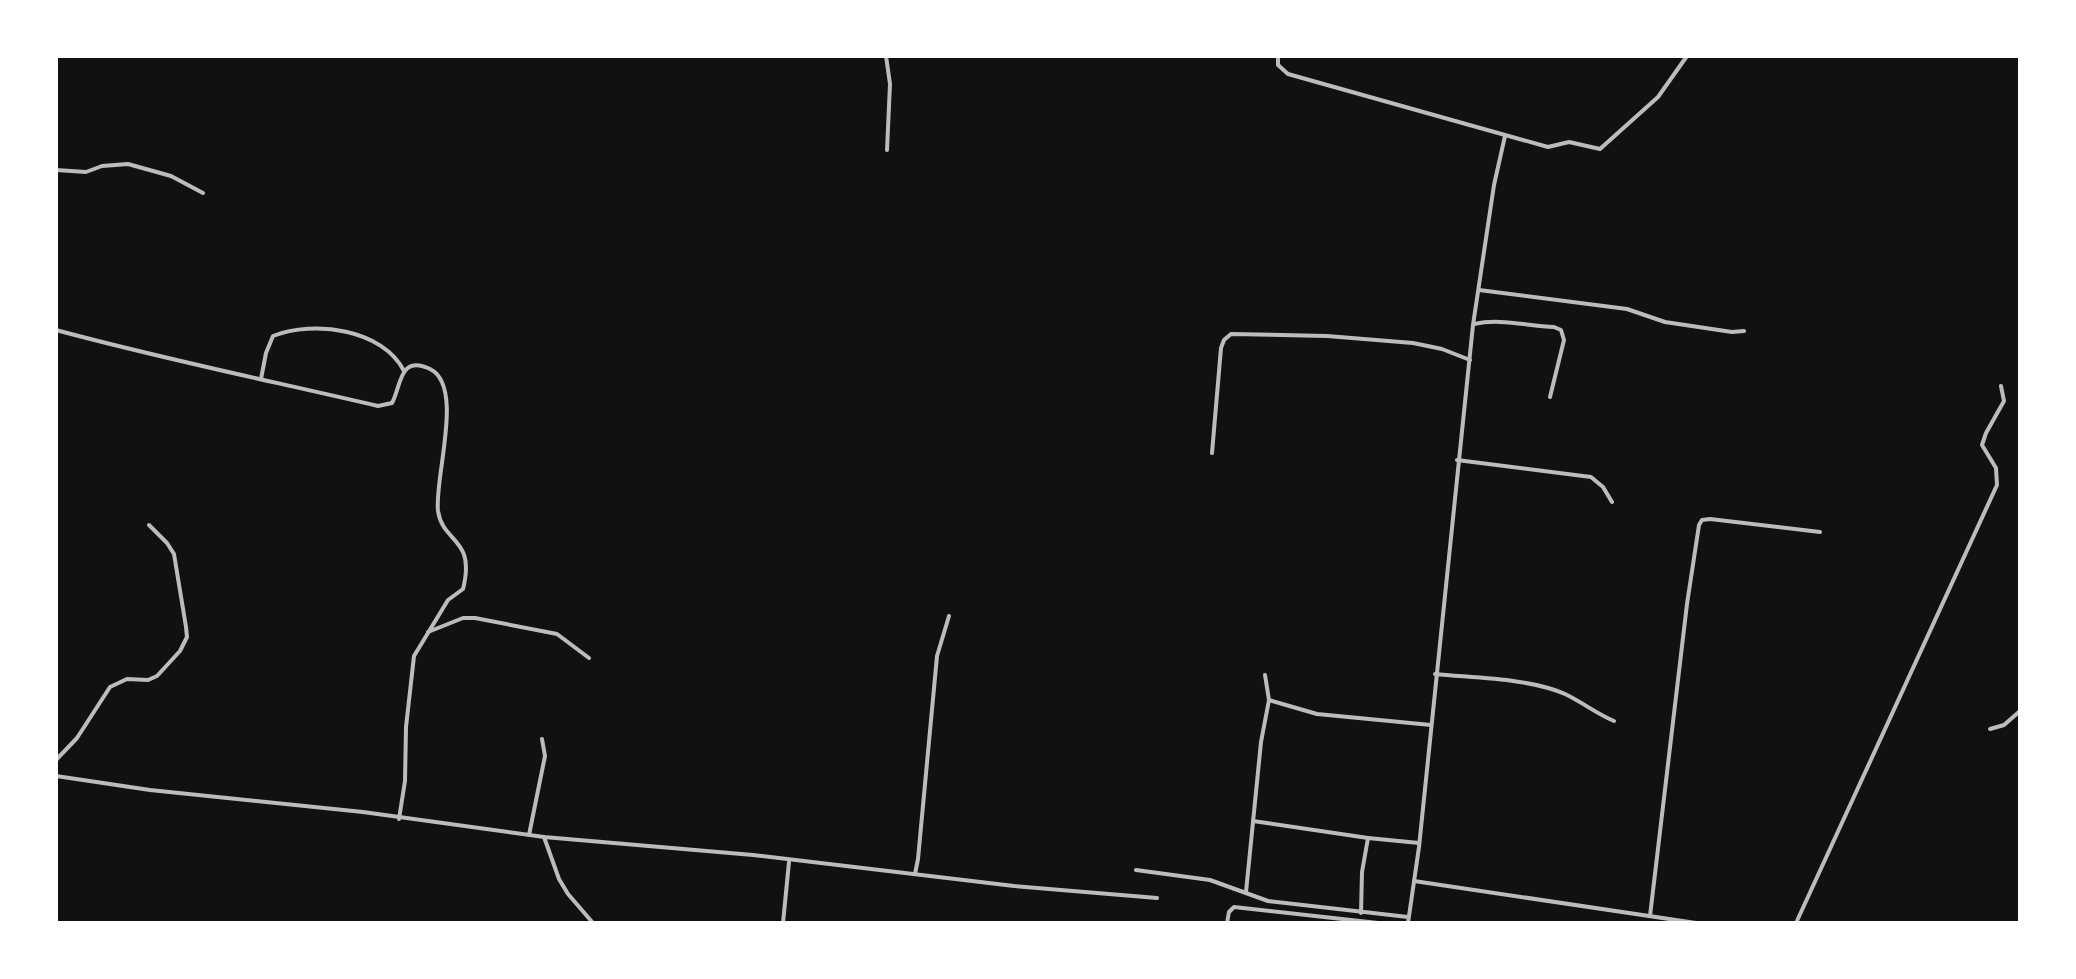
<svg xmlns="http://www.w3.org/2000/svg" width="2076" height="979" viewBox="0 0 2076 979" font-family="Georgia,serif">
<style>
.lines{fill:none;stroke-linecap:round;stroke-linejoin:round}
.minor{stroke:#bcbcbc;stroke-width:4}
</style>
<rect width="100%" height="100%" fill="#111"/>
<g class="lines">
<g class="minor">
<path d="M886,56L890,84L887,150"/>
<path d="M1278,56V65L1288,74L1548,147L1569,142L1600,149L1658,97L1687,56"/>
<path d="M56,170L86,172L102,166L128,164L171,176L203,193"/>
<path d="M1479,290L1627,309L1665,322L1732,332L1744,331"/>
<path d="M1474,324C1500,318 1527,326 1554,327L1561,330L1564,340L1550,397"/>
<path d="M56,330C163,359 271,381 378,406L392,403C401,387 399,354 430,369C465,386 434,478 438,511C443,544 476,537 463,589L448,600L414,656L406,727L405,781L399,819"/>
<path d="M261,379L266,353L273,336C314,320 383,329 404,371"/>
<path d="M1212,453L1221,348L1224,340L1231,334L1327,336L1413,343L1442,349L1470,360"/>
<path d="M1457,460L1591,477L1603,487L1612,502"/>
<path d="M428,632L463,618H475L557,634L589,658"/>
<path d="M1435,674C1475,678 1528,678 1565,694C1582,702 1597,714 1614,721"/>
<path d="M1265,675L1269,700L1317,714L1431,725"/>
<path d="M1990,729L2004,725L2020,711"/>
<path d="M56,760L77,738L110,687L127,679L148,680L157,676L180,651L187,637L186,627L174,554L167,543L149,525"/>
<path d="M56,776L150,790L363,812L544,837L753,855L1014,886L1157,898"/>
<path d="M1253,821L1368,838"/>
<path d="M529,835L545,756L542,739"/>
<path d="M544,837L559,879L568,894L593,923"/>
<path d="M1136,870L1210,880L1268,901L1408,917"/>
<path d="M915,874L918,859L937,656L949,616"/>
<path d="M1414,881L1696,923"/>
<path d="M1246,892L1261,742L1269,700"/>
<path d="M1361,913L1362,872L1368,838L1419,843"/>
<path d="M1650,916L1687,604L1699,525L1702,520L1710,519L1820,532"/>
<path d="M783,923L789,862"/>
<path d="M1227,923L1229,912L1234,907L1378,923"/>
<path d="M1408,923L1419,847L1473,325L1494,185L1505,136"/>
<path d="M1796,923L1997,485L1996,468L1982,445L1986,433L2004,401L2001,386"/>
</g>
</g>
<rect width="2076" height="979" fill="none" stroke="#ffffff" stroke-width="116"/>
</svg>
